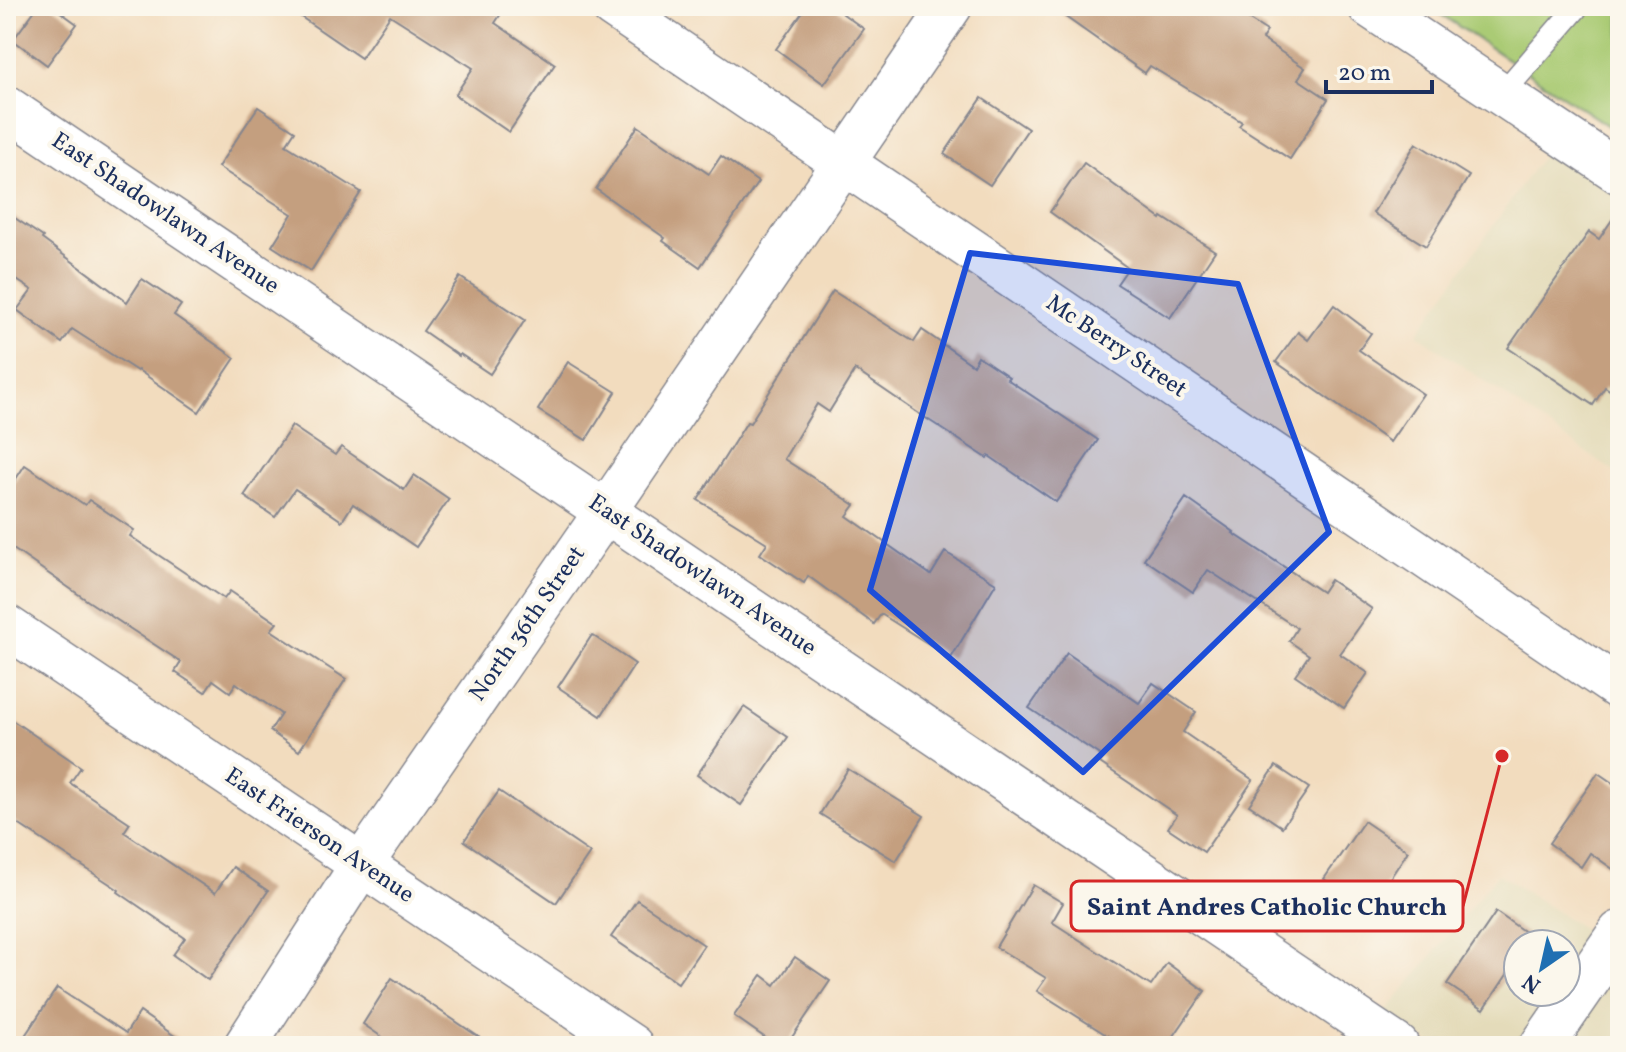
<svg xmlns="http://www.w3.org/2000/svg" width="1626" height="1052" viewBox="0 0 1626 1052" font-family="Vollkorn,serif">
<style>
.built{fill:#e4dbba}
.green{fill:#aacb74;stroke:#627d69;stroke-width:2}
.building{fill:#c49f7f}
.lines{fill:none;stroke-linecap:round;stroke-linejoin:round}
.service-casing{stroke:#86868e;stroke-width:25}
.minor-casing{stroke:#86868e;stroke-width:45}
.tertiary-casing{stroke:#86868e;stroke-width:47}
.service{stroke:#fff;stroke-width:22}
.minor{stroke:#fff;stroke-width:42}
.tertiary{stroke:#fff;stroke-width:44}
.marked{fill:#1d4ed8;fill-opacity:0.2;stroke:#1d4ed8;stroke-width:6;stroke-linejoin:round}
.labels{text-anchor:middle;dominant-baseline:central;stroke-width:8;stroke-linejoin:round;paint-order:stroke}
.street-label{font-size:24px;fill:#1b2f5e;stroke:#fbf7ec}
.leader{fill:none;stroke:#d62828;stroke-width:3}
.callout-dot{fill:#d62828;stroke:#fbf7ec;stroke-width:3}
.callout{fill:#fbf7ec;stroke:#d62828;stroke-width:3}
.callout-label{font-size:26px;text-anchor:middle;font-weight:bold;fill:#1b2f5e}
</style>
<rect width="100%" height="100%" fill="#fbf7ec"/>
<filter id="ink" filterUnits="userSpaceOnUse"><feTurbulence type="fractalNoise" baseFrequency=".0125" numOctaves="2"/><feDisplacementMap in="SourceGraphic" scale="16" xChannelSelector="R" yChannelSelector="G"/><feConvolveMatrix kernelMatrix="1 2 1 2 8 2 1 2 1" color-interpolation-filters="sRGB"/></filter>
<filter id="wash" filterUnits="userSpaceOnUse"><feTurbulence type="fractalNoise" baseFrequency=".006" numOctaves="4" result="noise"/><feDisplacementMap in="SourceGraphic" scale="32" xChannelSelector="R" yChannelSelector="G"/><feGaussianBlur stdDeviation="1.8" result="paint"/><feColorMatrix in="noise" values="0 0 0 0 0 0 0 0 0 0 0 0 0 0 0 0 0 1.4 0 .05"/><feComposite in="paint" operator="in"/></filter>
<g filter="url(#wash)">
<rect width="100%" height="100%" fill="#f2dcbe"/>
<g class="built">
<path d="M1547,149L1620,197V476L1417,334Z"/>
<path d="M1498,874L1595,936L1566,979V944H1518V992H1557L1520,1046H1435L1385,1013Z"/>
<path d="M1620,965V1046H1564Z"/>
</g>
<path class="green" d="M1428,6H1620V134Z"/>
<g id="blocks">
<g class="building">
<path d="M38,6H52L77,24L47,65L13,40Z"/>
<path d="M285,6H506L495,23L555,64L509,132L455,95L473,68L390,15L361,58Z"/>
<path d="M807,6H832L864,29L824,84L776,49Z"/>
<path d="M1050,6H1227L1267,31L1262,39L1305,68L1298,79L1328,99L1290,159L1239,126L1242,122L1150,66L1145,73Z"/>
<path d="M982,98L1028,129L990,185L944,154Z"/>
<path d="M258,107L295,131L286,145L361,192L311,271L272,246L292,214L218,167Z"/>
<path d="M638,126L709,174L721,156L758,182L700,267L663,241L665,238L596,189Z"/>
<path d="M1416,143L1469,176L1426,246L1373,213Z"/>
<path d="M1084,163L1161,219L1162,217L1215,251L1170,318L1117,284L1128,268L1050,212Z"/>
<path d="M1620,208V397L1605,387L1593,405L1508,348L1589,232L1599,239Z"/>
<path d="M6,212L43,237L42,239L127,302L142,279L181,305L174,315L235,358L199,412L138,370L137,371L72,329L62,343L17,310L32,290L6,273Z"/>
<path d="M460,277L525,320L490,374L460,354L459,356L423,331Z"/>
<path d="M833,291L914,342L922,330L973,365L978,356L1009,377L1007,379L1098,440L1056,502L989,456L987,458L918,413L855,370L829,412L817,404L784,459L855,505L847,516L931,575L945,552L996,583L951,658L881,614L874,624L808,576L804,583L760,554L767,543L698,500L747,422L750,423Z"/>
<path d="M1334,305L1371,333L1359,350L1423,394L1390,442L1276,362L1298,332L1308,340Z"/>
<path d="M568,362L616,392L586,440L538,410Z"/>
<path d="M292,426L335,455L341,447L404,490L414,475L449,499L416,547L353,504L342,521L295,489L275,517L244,496Z"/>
<path d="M25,465L85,505L89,500L134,530L130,536L224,599L230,591L277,623L271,630L346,679L299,751L270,731L281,714L236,683L230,692L213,680L205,692L175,672L181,662L88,601L6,544V494Z"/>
<path d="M1186,498L1234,532L1233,533L1322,592L1330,580L1372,609L1340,654L1368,673L1344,708L1295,675L1309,655L1289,641L1297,628L1208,570L1193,592L1144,559Z"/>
<path d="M592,635L635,664L601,716L558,687Z"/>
<path d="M1067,653L1139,703L1153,683L1196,712L1183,732L1253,780L1204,852L1168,828L1177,815L1100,763L1104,758L1029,708Z"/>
<path d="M744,707L788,737L741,805L697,775Z"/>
<path d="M6,716L81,767L70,783L130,823L124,832L215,893L233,867L268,891L208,980L173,955L185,938L118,892L119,890L6,816Z"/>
<path d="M1276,766L1309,788L1282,827L1249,805Z"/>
<path d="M848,769L924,816L896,861L820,814Z"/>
<path d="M1598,773L1620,788V874L1590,853L1581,867L1549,843Z"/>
<path d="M499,791L590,853L556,903L464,841Z"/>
<path d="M1364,821L1408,851L1369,910L1324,879Z"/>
<path d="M1033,885L1063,903L1052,922L1151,986L1167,963L1205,991L1167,1046H1124L1037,991L1046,978L996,947Z"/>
<path d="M637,900L704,945L678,983L611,937Z"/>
<path d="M1496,912L1532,937L1528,944H1518V958L1484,1009L1447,984Z"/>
<path d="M795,957L830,981L786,1046H777L734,1016L762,975L775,985Z"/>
<path d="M392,978L492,1046H395L363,1024Z"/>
<path d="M57,988L126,1033L140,1012L189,1046H18Z"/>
</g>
</g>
</g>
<g filter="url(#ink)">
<use href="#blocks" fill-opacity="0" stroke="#86868e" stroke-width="2"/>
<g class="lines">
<defs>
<path id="service" d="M1502,94L1578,6"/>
<g id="minor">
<path d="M612,6L1620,689"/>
<path d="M1369,6L1620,173"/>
<path d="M6,107L1398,1046"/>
<path d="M6,626L632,1046"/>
<path d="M245,1046L362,864L606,511L951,6"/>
</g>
<path id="tertiary" d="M1542,1046L1620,933"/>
</defs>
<use href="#service" class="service-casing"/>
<use href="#minor" class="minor-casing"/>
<use href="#tertiary" class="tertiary-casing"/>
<use href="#service" class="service"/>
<use href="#minor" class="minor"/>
<use href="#tertiary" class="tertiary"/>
</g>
</g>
<path class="marked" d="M970,253L1238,284L1329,532L1083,772L870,590Z"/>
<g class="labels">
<g class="street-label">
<text transform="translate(165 214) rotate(34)">East Shadowlawn Avenue</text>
<text transform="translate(1116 347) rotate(34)">Mc Berry Street</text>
<text transform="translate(702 576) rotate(34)">East Shadowlawn Avenue</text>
<text transform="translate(528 624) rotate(-55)">North 36th Street</text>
<text transform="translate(319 836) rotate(34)">East Frierson Avenue</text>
</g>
</g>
<path class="leader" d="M1502 756L1463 906"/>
<circle class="callout-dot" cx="1502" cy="756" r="8"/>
<rect class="callout" x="1071" y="881" width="392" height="50" rx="8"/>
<g class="callout-label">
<text x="1267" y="915">Saint Andres Catholic Church</text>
</g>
<rect width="1626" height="1052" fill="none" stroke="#fbf7ec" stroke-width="32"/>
<g transform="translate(1542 968) rotate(214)"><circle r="38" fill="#fbf7ec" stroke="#a1a7b3" stroke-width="2"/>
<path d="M0-6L14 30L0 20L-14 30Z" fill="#1f6fb2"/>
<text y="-12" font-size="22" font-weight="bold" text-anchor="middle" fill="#1b2f5e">N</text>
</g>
<path d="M1326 80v12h106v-12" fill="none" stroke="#1b2f5e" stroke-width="4"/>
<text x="1338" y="80" font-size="24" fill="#1b2f5e" stroke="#fbf7ec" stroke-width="6" paint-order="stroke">20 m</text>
</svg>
